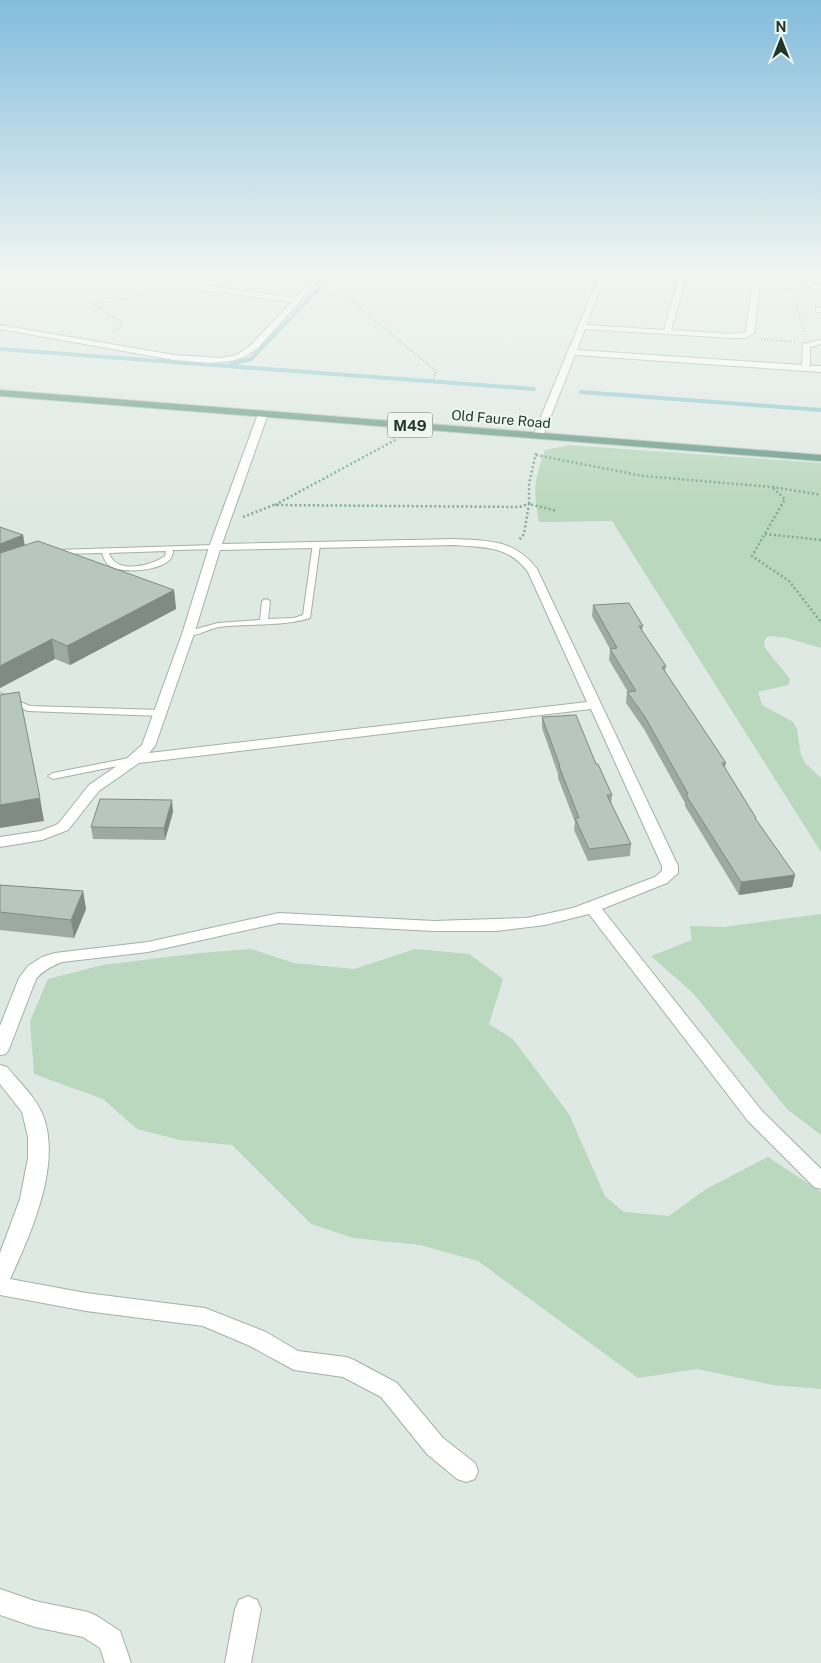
<svg xmlns="http://www.w3.org/2000/svg" width="821" height="1663" viewBox="0 0 821 1663" font-family="'Public Sans',sans-serif">
<style>
.green{fill:#b9d8bd}
.lines{fill:none;stroke-linecap:round;stroke-linejoin:round}
.stream{stroke:#8bc8ca;stroke-width:4}
.service-casing{stroke:#a2b0a9;stroke-width:2}
.minor-casing{stroke:#a2b0a9;stroke-width:2}
.primary-casing{stroke:#bcc3c0;stroke-width:2}
.path-far1{stroke:#82aa98;stroke-width:2;stroke-dasharray:1 2;stroke-linecap:butt}
.path{stroke:#82aa98;stroke-width:2.5;stroke-dasharray:2 2.5;stroke-linecap:butt}
.service{fill:#fff;fill-rule:evenodd}
.minor{fill:#fff;fill-rule:evenodd}
.primary{fill:#679a87;fill-rule:evenodd}
.wall{fill:#9daaa3}
.shaded-wall{fill:#808b85}
.building{fill:#b7c6be;stroke:#808b85}
.labels{text-anchor:middle;dominant-baseline:central;stroke-width:4;stroke-linejoin:round;paint-order:stroke}
.far-street-label{font-size:14px;fill:#21372e;stroke:#eff6f1}
.shield{fill:#eff6f1;stroke:#5f7068;stroke-width:1}
.shield-label{font-size:15px;font-weight:bold;fill:#21372e}
</style>
<rect width="100%" height="100%" fill="#dfe9e3"/>
<g class="green">
<path d="M569,445L821,463V648L787,638L768,636L764,641L765,648L790,679L788,685L758,692L762,705L793,722L797,729L801,755L805,763L821,778V852L612,521L539,522C533,491 534,479 545,450Z"/>
<path d="M821,914V1135L787,1109L693,993L651,956L692,940L690,926L723,927Z"/>
<path d="M251,949L294,963L354,969L415,949L469,954L503,979L489,1024L513,1039L569,1114L605,1196L624,1212L669,1216L706,1189L768,1157L821,1192V1389L773,1385L697,1369L638,1378L478,1261L420,1245L353,1238L311,1224L232,1145L180,1140L137,1129L103,1099L34,1074L30,1021L48,979L103,965L200,953Z"/>
</g>
<g class="lines">
<g class="stream">
<path d="M0,349L534,389"/>
<path d="M231,364L251,359L333,274"/>
<path d="M581,392L821,410"/>
</g>
<defs>
<g id="service">
<path d="M313,543L320,545L310,618C281,627 249,623 219,627C208,629 196,637 185,636V632L218,623L260,620L262,601L266,599L270,601L268,619L294,618L303,615Z"/>
<path d="M214,545H217V549L173,550C173,552 172,557 171,558C162,571 123,574 110,566C105,563 104,558 102,553L56,554L52,552L56,550ZM166,551L165,556C151,566 116,575 109,553Z"/>
<path d="M0,693L30,706L161,710L165,713L161,716L28,711L0,699Z"/>
<path d="M134,757L139,760L137,762L53,779L48,776L53,773Z"/>
</g>
<g id="minor">
<path d="M198,274H205L198,283L202,285L295,298L317,274H324L258,348L244,357L232,361L209,363L174,360L0,329V325L174,355L221,358L236,355L250,346L292,302L197,289L190,283Z"/>
<path d="M559,274H606L586,325L664,330L680,274H687L671,330L732,334L746,332L752,285L756,283L760,285L754,333L746,338H732L585,329L577,350L802,365L803,344L821,340V344L810,347V366H821V372L575,355L543,436L541,438H535L533,436L598,279Z"/>
<path d="M805,274H813V283L821,286V291L806,286Z"/>
<rect x="816" y="308" width="5" height="4"/>
<path d="M263,411L268,414L222,544L455,539C489,541 514,539 537,569L678,866V873L667,883L602,909L762,1111L821,1169V1189L814,1187L748,1121L589,914L545,925L496,931H434L279,923L148,952L62,962C52,966 42,971 36,979L9,1049L6,1054L0,1055V1026L19,978L28,966L42,957L55,953L148,942L279,913L434,921L527,918L573,908L655,877L662,871V866L591,709L139,763L99,791L68,830L42,840L0,847V837L40,831L58,824L89,785L124,761L142,745L182,634L209,547L258,414ZM455,545C486,548 507,545 528,572L587,702L149,753L155,746L194,634L220,550Z"/>
<path d="M0,1065L7,1067C19,1082 34,1095 42,1113C63,1162 31,1234 10,1279L86,1293L205,1308L266,1332L298,1351L346,1357L354,1360L397,1383L443,1438L475,1463L478,1471L475,1479L466,1482L457,1479L427,1454L381,1397L343,1377L294,1370L250,1346L203,1326L86,1311L0,1295V1253L20,1199L28,1158V1137L22,1112L0,1084Z"/>
<path d="M0,1589L35,1601L88,1612L97,1616L120,1631L131,1663H105L100,1648L83,1637L35,1627L0,1615Z"/>
<path d="M248,1596L257,1600L261,1609L251,1663H225L235,1609L239,1600Z"/>
</g>
<path id="primary" d="M0,390L821,455V461L0,396Z"/>
</defs>
<use href="#service" class="service-casing"/>
<use href="#minor" class="minor-casing"/>
<use href="#primary" class="primary-casing"/>
<g class="path-far1">
<path d="M769,288L798,290"/>
<path d="M323,292L350,300L436,371L433,381"/>
<path d="M799,293L797,307L805,333"/>
<path d="M113,332L118,330L122,323L94,304L127,299L155,288H182"/>
<path d="M761,339L795,342"/>
</g>
<g class="path">
<path d="M536,453L529,484V504L557,511"/>
<path d="M536,455L643,476L773,487L821,495"/>
<path d="M773,488L785,499L752,556L789,581L821,622"/>
<path d="M275,505L397,439"/>
<path d="M243,517L274,505L519,507L529,504L524,534L519,540"/>
<path d="M765,534L821,540"/>
</g>
<use href="#service" class="service"/>
<use href="#minor" class="minor"/>
<use href="#primary" class="primary"/>
</g>
<g class="wall">
<path d="M0,527L23,535L24,545L174,590L176,609L70,665L55,659L0,688Z"/>
<path d="M593,605L643,626L642,631L666,666L665,672L726,763L725,768L756,818V820L795,875L792,887L739,895L685,806V803L644,729L626,703L627,692H628L609,660L610,649L592,616Z"/>
<path d="M542,717L596,764L612,795L611,805L631,844L630,856L588,861L574,830L575,822L558,778V774L542,728Z"/>
<path d="M173,812L165,840L93,839L91,827Z"/>
<path d="M0,885L83,891L86,909L74,938L0,930Z"/>
</g>
<g class="shaded-wall">
<path d="M23,535L26,553L0,564V544Z"/>
<path d="M174,590L176,609L70,665L67,646Z"/>
<path d="M52,639L55,659L0,688V666Z"/>
<path d="M40,798L44,821L0,828V805Z"/>
<path d="M172,800L173,812L165,840L164,828Z"/>
<path d="M795,875L792,887L739,895L741,882Z"/>
<path d="M83,891L86,909L74,938L71,920Z"/>
</g>
<g class="building">
<path d="M0,527L23,535L0,544Z"/>
<path d="M38,541L174,590L67,646L52,639L0,666V553Z"/>
<path d="M629,603L643,626H639L666,666L662,667L726,763H722L756,818H755L795,875L741,882L686,795L688,794L645,717L627,692L636,691L610,649L617,648L593,605Z"/>
<path d="M19,692L40,798L0,805V695Z"/>
<path d="M576,715L596,764H598L612,795H607L631,844L589,849L575,818H579L559,766H560L542,717Z"/>
<path d="M100,799L172,800L164,828L91,827Z"/>
<path d="M0,885L83,891L71,920L0,912Z"/>
</g>
<linearGradient id="sky" x2="0" y2="1"><stop stop-color="#83bcdc"/><stop offset="0.54" stop-color="#f1f5f2"/><stop offset="1" stop-color="#f1f5f2" stop-opacity="0"/></linearGradient>
<rect width="821" height="507" fill="url(#sky)"/>
<g class="labels">
<g class="far-street-label">
<text transform="translate(501 419) rotate(5)">Old Faure Road</text>
</g>
<rect class="shield" x="387.5" y="412.5" width="45" height="25" rx="4"/>
<g class="shield-label">
<text x="410" y="425">M49</text>
</g>
</g>
<g transform="translate(781 40)" stroke="#eff6f1" stroke-width="4" paint-order="stroke">
<path d="M0-4L9 19L0 12L-9 19Z" fill="#21372e"/>
<text y="-8" font-size="14" font-weight="bold" text-anchor="middle" fill="#21372e">N</text>
</g>
</svg>
